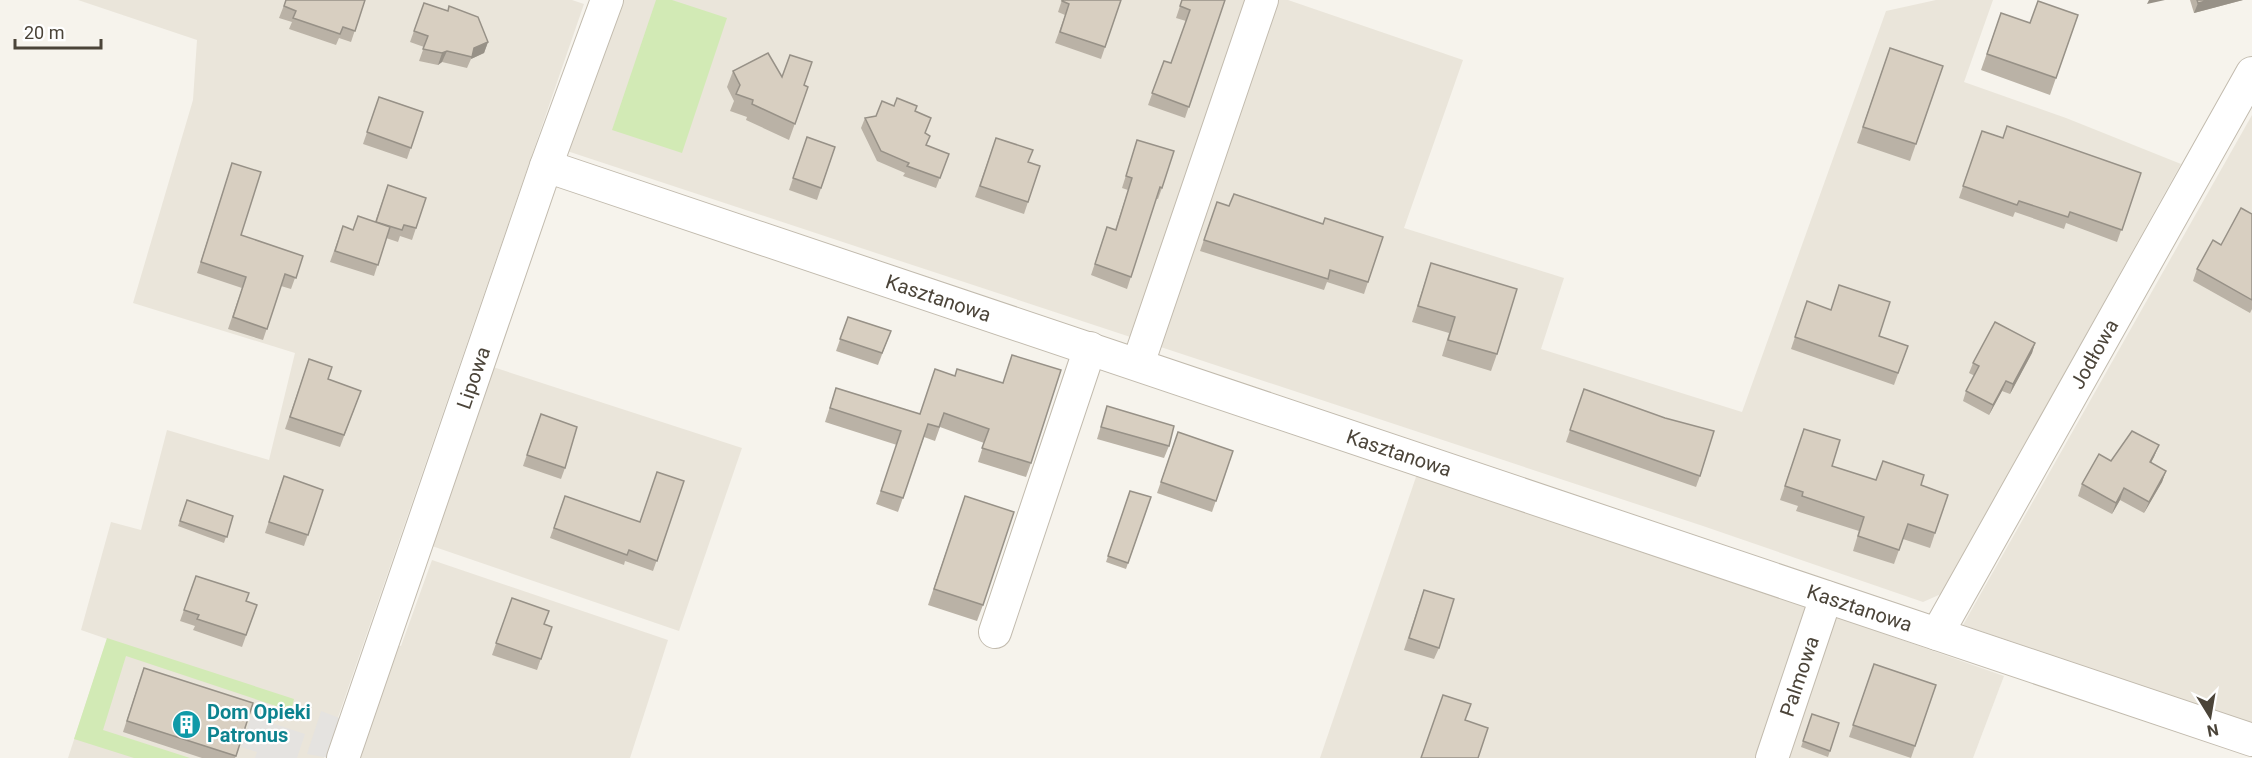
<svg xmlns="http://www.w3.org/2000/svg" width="2252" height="758" viewBox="0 0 2252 758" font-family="Roboto,sans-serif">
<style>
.residential{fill:#eae5da}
.green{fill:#d2eab5}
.parking{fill:#e5e3e0}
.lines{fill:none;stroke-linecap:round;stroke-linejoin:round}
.minor-casing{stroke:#c2bbae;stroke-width:34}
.minor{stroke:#fff;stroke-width:32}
.wall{fill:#bab2a6}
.shaded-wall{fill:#979187}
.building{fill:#d8cfc1;stroke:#979187;stroke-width:1.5}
.labels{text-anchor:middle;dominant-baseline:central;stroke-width:4.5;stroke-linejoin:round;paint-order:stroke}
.street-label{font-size:20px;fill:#4b4439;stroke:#fff}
.culture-label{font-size:20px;font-weight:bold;fill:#0d838f;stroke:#fff;text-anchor:start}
</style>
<rect width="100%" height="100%" fill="#f6f3ec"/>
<g class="residential">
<path d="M78,0H572L584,4L324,758H68L107,639L81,630L111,522L141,530L167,430L269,460L295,353L133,303L193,100L197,40Z"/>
<path d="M615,0H1288L1463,60L1404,228L1564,278L1541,349L1742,412L1886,11L1936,0H1993L1964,82L2066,118L2181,164L1941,594L1923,602L1703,526L564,150Z"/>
<path d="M2252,115V724L1963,625Z"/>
<path d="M493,367L742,448L679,631L429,545Z"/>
<path d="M1417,474L1811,608L1760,758H1320Z"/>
<path d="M432,560L668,640L630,758H351L390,644L401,646Z"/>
<path d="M1834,616L2004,676L1973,758H1784Z"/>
</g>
<g class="green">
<path d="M656,0H672L727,18L682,153L612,130Z"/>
<path d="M107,638L294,699L291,711L126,656L103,730L190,758H134L74,739Z"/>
</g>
<g class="parking">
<path d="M321,711L342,719L329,758L307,754Z"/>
<path d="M251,716L305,734L297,758H255L257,752L241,747Z"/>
</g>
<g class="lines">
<defs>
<g id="minor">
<path id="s1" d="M546,166L2252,740"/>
<path d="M1138,364L1262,0"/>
<path d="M995,632L1090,348"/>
<path id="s2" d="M1937,634L2252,73"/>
<path id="s3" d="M343,758L546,166L607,0"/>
<path id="s4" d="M1772,758L1826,597"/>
</g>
</defs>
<use href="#minor" class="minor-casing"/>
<use href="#minor" class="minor"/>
</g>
<g class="wall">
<path d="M286,0H365L351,42L339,38L336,45L289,29L292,22L279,18Z"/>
<path d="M1062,0H1121L1101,59L1055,43L1065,15L1058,12Z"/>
<path d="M1182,0H1225L1185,118L1148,105L1164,61L1171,63L1186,21L1176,18Z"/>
<path d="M2190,0H2243L2194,13Z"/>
<path d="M424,3L488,42L484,53L471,59L467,68L442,62L438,65L419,61L424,47L410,42Z"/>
<path d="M2001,13L2030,23L2078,15L2050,95L1981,70Z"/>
<path d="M1890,48L1943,66L1910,161L1857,143Z"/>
<path d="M733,71L808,87L789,140L746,120L747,117L730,111L734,101L727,87Z"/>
<path d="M379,97L423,112L407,159L363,144Z"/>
<path d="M894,106L925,133L926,146L949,154L936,188L903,176L905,173L877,161L861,128L865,118L876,116Z"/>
<path d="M1982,131L2003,138L2141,173L2117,242L2066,223L2064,229L2015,212L2013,217L1959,198Z"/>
<path d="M807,137L835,147L817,200L789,190Z"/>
<path d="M996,138L1028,162L1040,166L1024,214L975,197Z"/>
<path d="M1137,140L1162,188L1158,199H1156L1127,289L1091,275L1107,227L1115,230L1128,190L1122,188Z"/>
<path d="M232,163L241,235L303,256L291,289L281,286L263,340L228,329L242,288L197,273Z"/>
<path d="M388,185L416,228L412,240L400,236L398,242L386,238L374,276L330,262L343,226L353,230L375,222Z"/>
<path d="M1217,202L1368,282L1364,294L1327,282L1324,290L1200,251Z"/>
<path d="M2252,214V309L2250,313L2193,281L2197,269Z"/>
<path d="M1431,263L1497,354L1491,371L1442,356L1449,333L1412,322Z"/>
<path d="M1807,301L1879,336L1908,346L1894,385L1791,349Z"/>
<path d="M848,317L891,331L878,365L836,351Z"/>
<path d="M2035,343L2032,353L2010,394L2002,391L1989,415L1963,401L1966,391L1975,376L1969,373L1973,363Z"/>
<path d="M1012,355L1031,463L1026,477L978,462L984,443L940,427L935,441L924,437L898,512L876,504L897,445L825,422L836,388L920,414L935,369L955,376L1003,383Z"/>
<path d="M309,359L328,379L361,391L340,447L285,429Z"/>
<path d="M1584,389L1700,476L1696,487L1566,442Z"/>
<path d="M1107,406L1169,446L1164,458L1097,439Z"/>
<path d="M537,425L565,468L561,479L523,466Z"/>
<path d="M1804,429L1832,466L1876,480L1935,533L1930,548L1903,539L1894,564L1853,551L1859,531L1796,511L1798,506L1780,500Z"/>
<path d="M1178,432L1233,451L1212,512L1157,493Z"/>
<path d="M2159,445L2151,463L2166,471L2162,482L2144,513L2120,500L2112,514L2078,496L2082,484L2111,461Z"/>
<path d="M684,481L653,571L625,561L624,565L550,538L565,496L640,522Z"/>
<path d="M280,487L323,490L304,546L265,533Z"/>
<path d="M1130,491L1151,497L1126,569L1106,562Z"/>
<path d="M965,496L983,605L977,621L928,605Z"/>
<path d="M187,500L233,516L224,543L178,526Z"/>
<path d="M196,576L246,601L257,605L242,647L193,630L195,626L180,621Z"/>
<path d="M512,598L544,624L552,627L537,670L492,655Z"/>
<path d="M1420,601L1439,648L1434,659L1404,650Z"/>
<path d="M1874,664L1936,685L1911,758L1849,737Z"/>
<path d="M140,679L236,756L235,758H202L123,732Z"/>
<path d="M1812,714L1839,723L1828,757L1801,747Z"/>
</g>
<g class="shaded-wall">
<path d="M2149,0H2165L2147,4Z"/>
<path d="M2210,0H2243L2194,13L2198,3Z"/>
<path d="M488,42L484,53L471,59L474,48Z"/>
<path d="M447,51L442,62L438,65L442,53Z"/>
<path d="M2035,343L2032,353L2010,394L2013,384Z"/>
<path d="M2006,381L2002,391L1989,415L1993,405Z"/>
<path d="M2159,445L2154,457L2145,473L2150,462Z"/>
<path d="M2166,471L2162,482L2144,513L2149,502Z"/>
<path d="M2124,488L2120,500L2112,514L2116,503Z"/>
</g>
<g class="building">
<path d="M286,0H365L355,31L343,27L340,34L293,18L296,11L284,6Z"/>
<path d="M1062,0H1121L1105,47L1060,32L1069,4L1062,1Z"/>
<path d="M1182,0H1225L1189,107L1152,93L1164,61L1171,63L1190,10L1180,6Z"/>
<path d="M2197,0H2210L2198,3Z"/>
<path d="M2038,1L2078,15L2056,78L1987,54L2001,13L2030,23Z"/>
<path d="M424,3L448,11L449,6L478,17L488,42L474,48L472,57L447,51L442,53L423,49L428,36L414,31Z"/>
<path d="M1890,48L1943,66L1916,144L1863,127Z"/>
<path d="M768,53L782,77L790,55L812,62L804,85L808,87L795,124L752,104L753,100L736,94L740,85L733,71Z"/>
<path d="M379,97L423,112L411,148L367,132Z"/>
<path d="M897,98L917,106L915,111L931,118L925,133L930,136L926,145L949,154L940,178L907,166L909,163L881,151L865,118L876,116L882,101L894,106Z"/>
<path d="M2007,126L2141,173L2122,230L2070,212L2068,217L2019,201L2017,205L1963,186L1982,131L2003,138Z"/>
<path d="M807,137L835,147L821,188L793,178Z"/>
<path d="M996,138L1033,150L1028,162L1040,166L1028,202L980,186Z"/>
<path d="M1137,140L1174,151L1162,188L1160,187L1131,277L1095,264L1107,227L1116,230L1132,178L1126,176Z"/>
<path d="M232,163L261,172L241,235L303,256L296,278L285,274L267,329L233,317L246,277L201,262Z"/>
<path d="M388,185L426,198L416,228L404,225L402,230L376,222Z"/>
<path d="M1234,194L1323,224L1325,218L1383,237L1368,282L1330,270L1328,279L1204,240L1217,202L1229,206Z"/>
<path d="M2241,208L2252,214V300L2197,269L2213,240L2221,245Z"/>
<path d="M358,216L390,227L378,265L335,251L343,226L353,230Z"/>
<path d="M1431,263L1517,289L1497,354L1448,340L1455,317L1418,306Z"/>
<path d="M1839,285L1890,302L1879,336L1908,346L1898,373L1795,337L1807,301L1831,310Z"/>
<path d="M848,317L891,331L882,353L840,339Z"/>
<path d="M1995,322L2035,343L2013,384L2006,381L1993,405L1966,391L1979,366L1973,363Z"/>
<path d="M1012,355L1061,370L1031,463L982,448L989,429L944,413L939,427L928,424L903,498L881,491L901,431L830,408L836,388L920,414L935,369L955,376L957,369L1003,383Z"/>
<path d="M309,359L332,367L328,379L361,391L344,435L290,417Z"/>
<path d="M1584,389L1665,418L1714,431L1700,476L1570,430Z"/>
<path d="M1107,406L1174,426L1169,446L1101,427Z"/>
<path d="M541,414L577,427L565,468L527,455Z"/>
<path d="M1804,429L1840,440L1832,466L1876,480L1883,461L1924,475L1921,485L1948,495L1935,533L1908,524L1899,550L1858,536L1864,517L1802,496L1803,492L1785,486Z"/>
<path d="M2132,431L2159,445L2150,462L2166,471L2149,502L2124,488L2116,503L2082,484L2099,454L2111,461Z"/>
<path d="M1178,432L1233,451L1216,501L1161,482Z"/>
<path d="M657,472L684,481L657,561L629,550L627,555L554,528L565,496L640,522Z"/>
<path d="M284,476L323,490L308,535L269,522Z"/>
<path d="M1130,491L1151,497L1128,563L1108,556Z"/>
<path d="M965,496L1014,512L983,605L934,589Z"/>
<path d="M187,500L233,516L227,537L180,521Z"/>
<path d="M196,576L249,593L246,601L257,605L246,635L197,619L199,615L184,610Z"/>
<path d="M1424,590L1454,599L1439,648L1409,638Z"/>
<path d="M512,598L549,611L544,624L552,627L541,659L496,643Z"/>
<path d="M1874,664L1936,685L1915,746L1853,725Z"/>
<path d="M144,668L253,703L236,756L127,721Z"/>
<path d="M1443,695L1471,704L1465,720L1488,728L1478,758H1421Z"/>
<path d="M1812,714L1839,723L1830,751L1803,741Z"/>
</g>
<defs>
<symbol id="building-disc" viewBox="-11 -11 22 22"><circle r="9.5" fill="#0f9aa8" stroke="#fff"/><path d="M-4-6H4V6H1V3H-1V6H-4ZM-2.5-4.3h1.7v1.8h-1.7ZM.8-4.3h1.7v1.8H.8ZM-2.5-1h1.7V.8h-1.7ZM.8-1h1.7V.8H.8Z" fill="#fff"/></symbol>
</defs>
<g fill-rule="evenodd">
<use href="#building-disc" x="170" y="708" width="33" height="33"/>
</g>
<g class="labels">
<g class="street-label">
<text stroke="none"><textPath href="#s1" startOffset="414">Kasztanowa</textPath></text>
<text stroke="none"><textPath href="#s2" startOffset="321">Jodłowa</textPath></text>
<text stroke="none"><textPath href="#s3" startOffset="402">Lipowa</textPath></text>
<text stroke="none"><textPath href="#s1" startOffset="900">Kasztanowa</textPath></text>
<text stroke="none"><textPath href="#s1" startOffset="1386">Kasztanowa</textPath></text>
<text stroke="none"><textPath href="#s4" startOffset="86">Palmowa</textPath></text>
</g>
<g class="culture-label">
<text x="207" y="712">Dom Opieki<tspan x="207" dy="23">Patronus</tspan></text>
</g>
</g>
<g transform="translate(2210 716) rotate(169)" stroke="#ffffff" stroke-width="4.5" paint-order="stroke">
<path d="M0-4.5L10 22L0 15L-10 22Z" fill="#4b4439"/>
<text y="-9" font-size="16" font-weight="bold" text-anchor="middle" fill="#4b4439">N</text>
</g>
<path d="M15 39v9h86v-9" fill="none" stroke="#4b4439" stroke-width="3"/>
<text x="24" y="39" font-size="18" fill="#4b4439" stroke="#ffffff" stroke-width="4.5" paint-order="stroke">20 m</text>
</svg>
